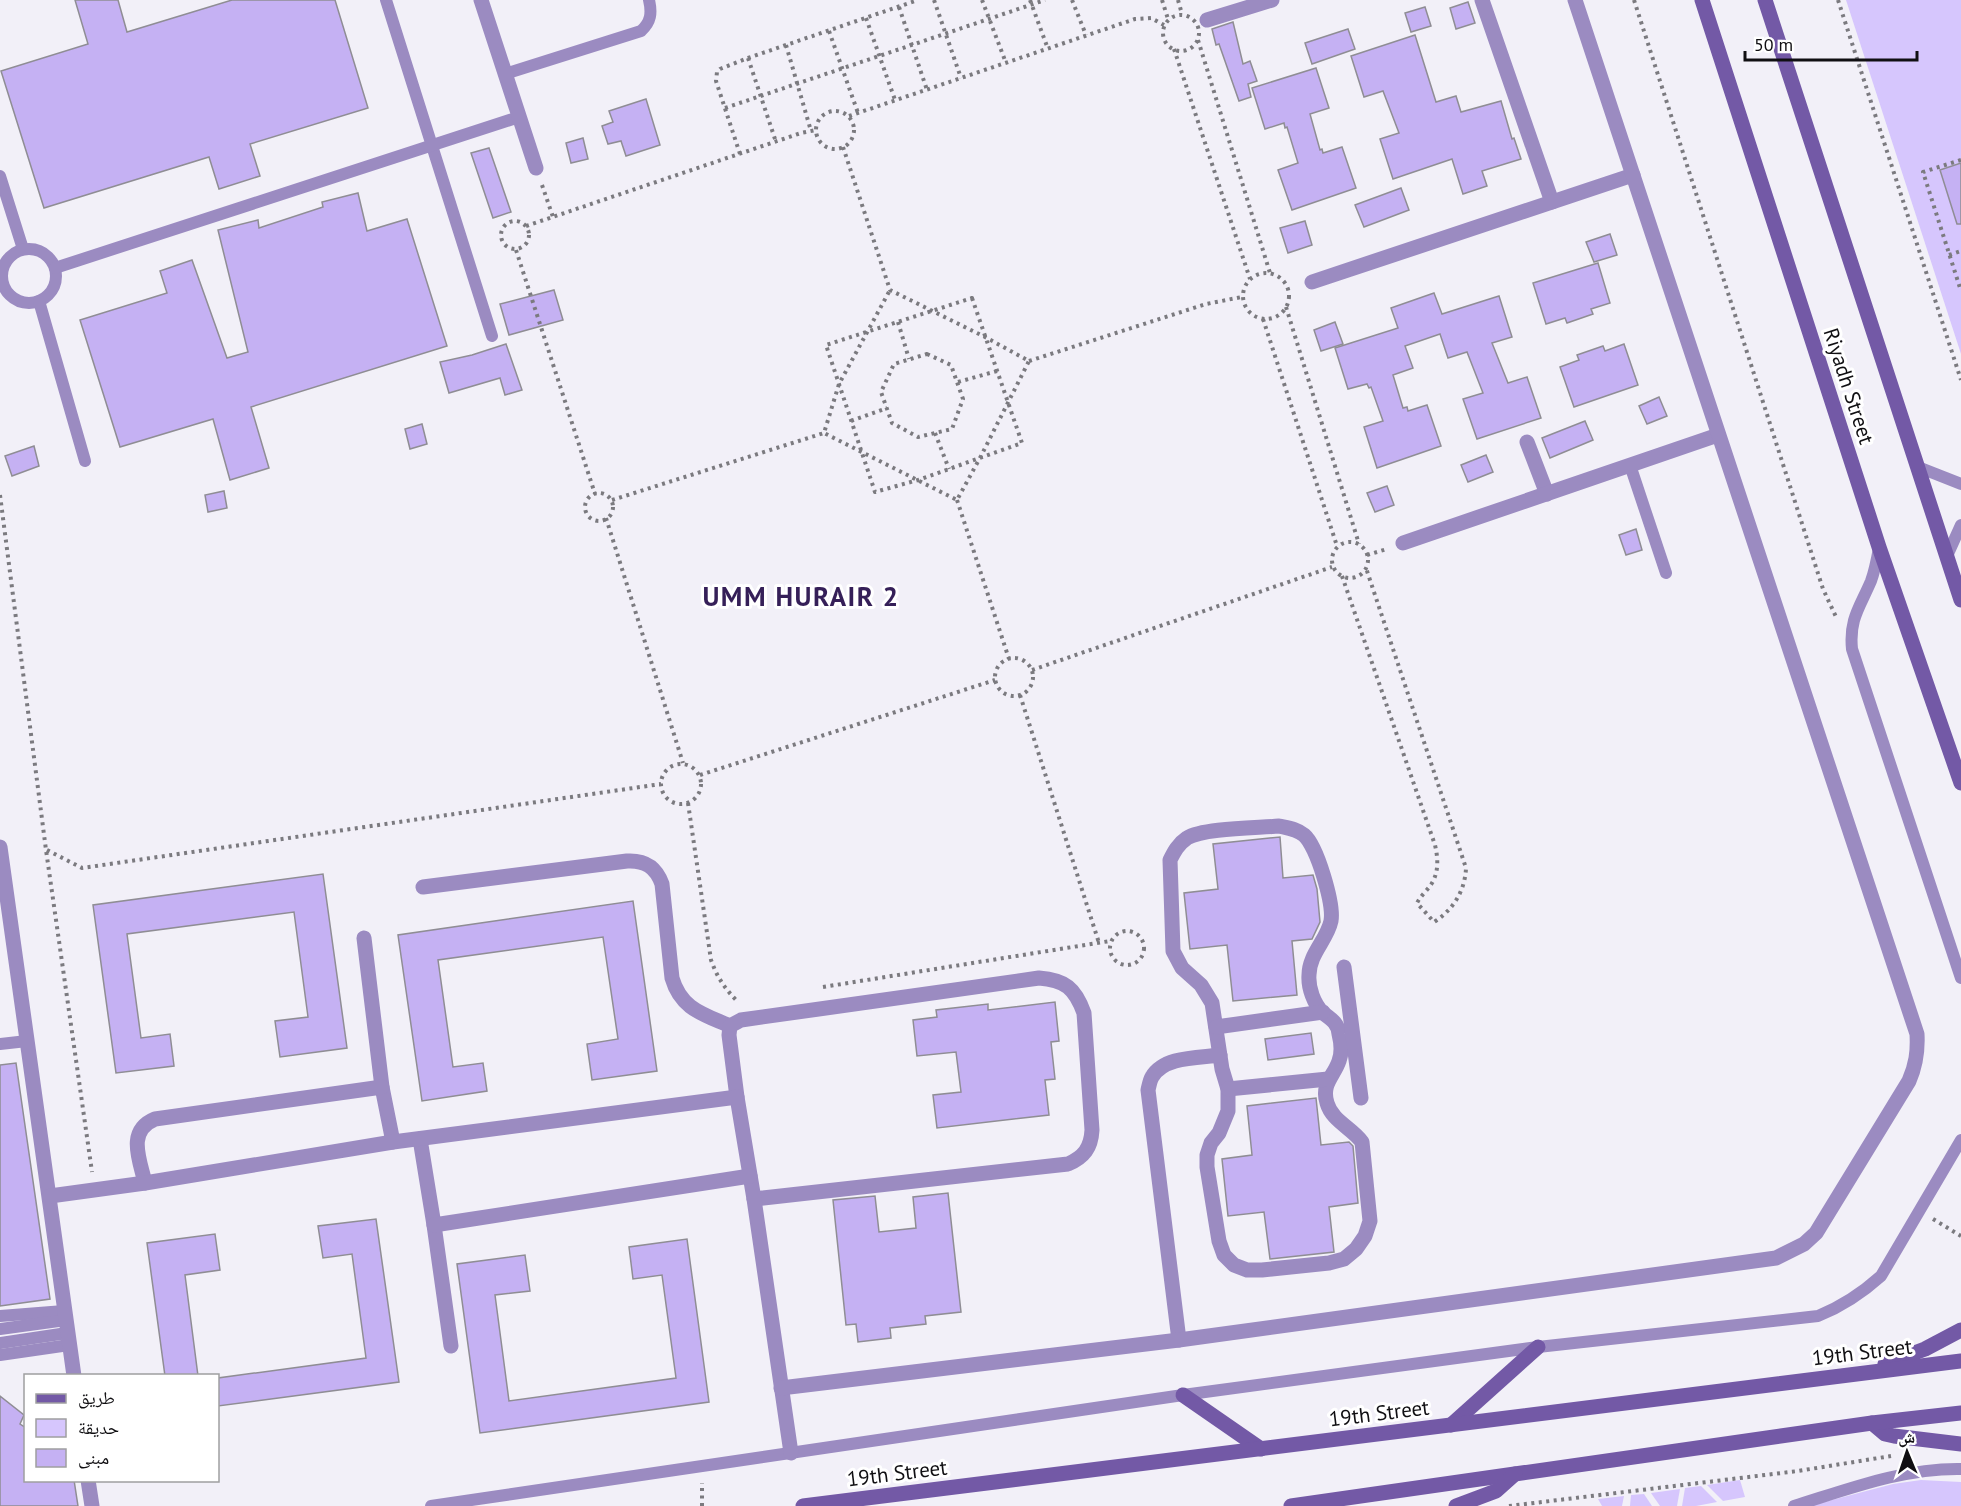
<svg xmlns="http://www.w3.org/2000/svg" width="1961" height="1506" viewBox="0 0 1961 1506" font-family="'PT Sans','Noto Naskh Arabic',sans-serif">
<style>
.green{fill:#d6c6fd}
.building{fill:#c5b1f3;stroke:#8f8d94;stroke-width:1.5}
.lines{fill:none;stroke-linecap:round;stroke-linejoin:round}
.path{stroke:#7b7a7f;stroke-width:4;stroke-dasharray:3 4.5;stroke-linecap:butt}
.lane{stroke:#9b8bc1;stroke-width:12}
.street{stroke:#9b8bc1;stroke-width:15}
.secondary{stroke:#7359a6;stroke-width:15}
.labels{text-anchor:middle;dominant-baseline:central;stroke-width:6;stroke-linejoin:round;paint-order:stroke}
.street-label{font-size:21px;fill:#100f12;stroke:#fff}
.district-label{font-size:27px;font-weight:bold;letter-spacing:1.5px;fill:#351f58;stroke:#fff}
</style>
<rect width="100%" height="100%" fill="#f2f0f8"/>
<g class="green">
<path d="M1846,0H1961V354Z"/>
<path d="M1740,1480L1745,1497L1723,1501L1707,1485Z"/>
<path d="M1921,1480L1961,1482V1506H1809L1893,1484Z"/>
<path d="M1701,1486L1717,1502L1696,1506H1682L1685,1488Z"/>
<path d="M1680,1489L1677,1506H1660L1651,1493Z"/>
<path d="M1644,1494L1652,1506H1630L1631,1495Z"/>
<path d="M1624,1496L1622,1506H1602L1598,1499Z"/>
</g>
<g class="building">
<path d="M75,0H118L127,32L232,0H335L368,108L250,144L260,176L219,189L209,157L44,208L1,71L88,44Z"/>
<path d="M1468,2L1475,23L1456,29L1450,8Z"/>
<path d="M1425,7L1431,26L1411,32L1405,13Z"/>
<path d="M1233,22L1243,64L1250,61L1257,81L1248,84L1251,97L1239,101L1219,44L1216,45L1212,29Z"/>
<path d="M1348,29L1355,49L1312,64L1305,43Z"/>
<path d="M1415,35L1436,102L1456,96L1461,112L1501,101L1512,139L1514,138L1521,159L1482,171L1487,186L1463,194L1452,159L1393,179L1380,139L1399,133L1383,91L1364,97L1351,56Z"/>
<path d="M1316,68L1329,108L1310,114L1320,150L1322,149L1323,153L1342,147L1356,188L1292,210L1278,170L1298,163L1287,127L1285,128L1284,123L1265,129L1252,88Z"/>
<path d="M646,99L660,145L626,156L621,141L608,144L602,126L613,122L609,111Z"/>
<path d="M583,138L588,159L571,163L566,143Z"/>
<path d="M489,148L511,212L493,218L471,153Z"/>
<path d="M1961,163V224H1957L1940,170Z"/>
<path d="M1401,188L1409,210L1364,227L1355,205Z"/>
<path d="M358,193L367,231L407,219L447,346L251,407L269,468L230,480L213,419L120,447L80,320L167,293L160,271L192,260L227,358L248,352L218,230L258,220L259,228L323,207L322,202Z"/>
<path d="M1305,221L1312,245L1288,253L1280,228Z"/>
<path d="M1610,234L1617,255L1594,262L1586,242Z"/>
<path d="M1598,263L1610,303L1591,309L1593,314L1567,323L1565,318L1546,324L1533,283Z"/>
<path d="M554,290L563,320L509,335L500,304Z"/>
<path d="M1434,293L1442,314L1499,296L1512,337L1492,343L1508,383L1527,377L1541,418L1477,439L1463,399L1483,393L1467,352L1448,358L1440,334L1405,346L1413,368L1393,375L1403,408L1407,407L1408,411L1427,405L1441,446L1377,468L1364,427L1383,421L1371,387L1369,388L1367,384L1348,389L1335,348L1398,328L1391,308Z"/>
<path d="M1335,322L1343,344L1321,351L1314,330Z"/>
<path d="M506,344L522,390L505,395L500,378L449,393L440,362L472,355Z"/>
<path d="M1624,344L1638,385L1574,407L1560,367L1579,360L1577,355L1603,346L1605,351Z"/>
<path d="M1659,397L1667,416L1647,424L1639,406Z"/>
<path d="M1585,421L1593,440L1550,458L1542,438Z"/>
<path d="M422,424L427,444L410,449L405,429Z"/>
<path d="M34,446L39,466L12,476L5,456Z"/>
<path d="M1486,455L1493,472L1468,482L1461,465Z"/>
<path d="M1387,486L1394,505L1375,512L1367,493Z"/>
<path d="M224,491L227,508L208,512L205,495Z"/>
<path d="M1636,529L1642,550L1626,555L1619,535Z"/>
<path d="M1280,837L1283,878L1313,875L1317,889L1320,922L1312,939L1292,941L1297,995L1233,1001L1227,945L1190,949L1184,893L1218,889L1213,844Z"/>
<path d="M323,874L347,1048L280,1057L275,1021L308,1017L294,912L127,934L141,1038L170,1034L174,1066L116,1073L93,905Z"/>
<path d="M633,901L657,1071L592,1080L587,1044L618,1039L603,937L438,960L453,1067L483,1063L487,1091L422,1101L398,935Z"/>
<path d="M1055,1002L1059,1041L1051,1042L1055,1079L1045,1080L1049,1115L937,1128L933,1095L961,1092L956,1052L917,1056L913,1020L937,1017L936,1010L988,1004V1010Z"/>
<path d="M1311,1033L1314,1054L1268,1060L1265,1039Z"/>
<path d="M16,1063L50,1299L0,1306V1065Z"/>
<path d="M1316,1098L1321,1145L1349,1142L1353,1146L1358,1203L1329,1207L1334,1252L1270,1259L1264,1212L1228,1216L1222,1159L1252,1155L1247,1106Z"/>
<path d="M948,1193L961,1312L925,1316L926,1324L890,1328L891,1338L858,1342L856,1324L846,1325L833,1200L875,1196L879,1232L916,1228L913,1197Z"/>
<path d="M376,1219L399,1382L218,1406V1378L366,1358L352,1254L323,1258L318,1226Z"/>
<path d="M215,1234L220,1270L185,1275L198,1376H165L147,1243Z"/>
<path d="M687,1239L709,1402L480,1433L457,1264L525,1255L530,1291L495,1295L509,1401L676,1378L662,1275L633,1279L629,1247Z"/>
<path d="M0,1396L24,1415L20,1424L26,1428V1480H74L78,1506H0Z"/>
</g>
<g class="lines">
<g class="path">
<path d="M934,0L961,78"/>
<path d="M982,0L1006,63"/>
<path d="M1030,0L1048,49"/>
<path d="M1072,0L1086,35"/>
<path d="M1162,0L1168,19"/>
<path d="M1178,0L1182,14"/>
<path d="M1634,0L1823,589L1837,619"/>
<path d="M1838,0L1961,380"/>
<path d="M899,7L927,90"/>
<circle cx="1181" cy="33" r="18"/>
<path d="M866,18L895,100"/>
<path d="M829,31L858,113"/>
<path d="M1198,40L1270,273"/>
<path d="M786,45L811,131"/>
<path d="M1174,49L1250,279"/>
<path d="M748,58L776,142"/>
<path d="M725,108L1045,0"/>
<circle cx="835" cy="130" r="19"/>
<path d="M849,116L1135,19L1151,18L1164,25"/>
<path d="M843,147L890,290L985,337L1029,361L981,456L957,500L824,433L839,384L890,290"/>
<path d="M740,154L716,81L717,72L720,69L748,58L918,0"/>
<path d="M1961,160L1923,172L1961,291"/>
<path d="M542,185L553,217"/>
<circle cx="515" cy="235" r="14"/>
<path d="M526,226L801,133L816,130"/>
<path d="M516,250L595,494"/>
<path d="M1949,255L1961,251"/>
<circle cx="1266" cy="296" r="23"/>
<path d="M972,298L1022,443L918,480L875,492L826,345Z"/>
<path d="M1286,307L1359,544"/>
<path d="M1263,319L1337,546"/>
<path d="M898,322L909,359"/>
<path d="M927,354L951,365L963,399L952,429L918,437L892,423L881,392L894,364Z"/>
<path d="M1029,361L1206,304L1242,297"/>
<path d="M958,382L997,371"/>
<path d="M851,421L887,408"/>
<path d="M935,433L949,469"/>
<circle cx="599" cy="507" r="14"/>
<path d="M0,495L46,850L92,1172"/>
<path d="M612,500L824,433"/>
<path d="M957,500L1009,659"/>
<path d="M606,518L683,763"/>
<circle cx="1350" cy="560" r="18"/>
<path d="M1367,555L1387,549"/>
<path d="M1342,576L1435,845C1438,858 1439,871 1432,883C1428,890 1421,895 1417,903L1434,922C1453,910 1465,891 1466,868L1366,568"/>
<circle cx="1014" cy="677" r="19"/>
<path d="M1032,670L1332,567"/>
<path d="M1020,695L1099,943"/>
<circle cx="681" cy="784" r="20"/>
<path d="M700,775L995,680"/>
<path d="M688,803L711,960C717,977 725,989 738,1002"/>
<path d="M47,850L82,868L661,784"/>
<circle cx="1127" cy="948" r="17"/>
<path d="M823,987L1110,941"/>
<path d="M1933,1219L1961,1236"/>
<path d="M702,1506V1483"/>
<path d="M1509,1506L1798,1471L1891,1456"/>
</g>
<g class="lane">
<path d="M386,0L492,336"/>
<path d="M505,74L641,31C651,22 652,13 649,0"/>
<path d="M0,176L23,249"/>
<circle cx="29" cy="276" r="27"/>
<path d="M55,268L519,117"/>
<path d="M39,301L85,461"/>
<path d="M1630,465L1666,573"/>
<path d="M1918,467L1961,484"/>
<path d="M1879,548C1877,559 1875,570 1871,581C1860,607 1849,619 1852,649L1961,978"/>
<path d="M1947,556L1961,525"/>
<path d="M0,1044L27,1041"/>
<path d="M0,1316L64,1311"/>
<path d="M0,1329L66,1320"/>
<path d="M0,1343L67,1333"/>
<path d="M0,1355L69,1345"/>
<path d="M431,1506L1183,1395L1538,1347L1818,1316C1843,1306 1861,1294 1881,1276L1961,1140"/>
<path d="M1794,1506C1849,1489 1903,1468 1961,1469"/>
</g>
<g class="street">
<path d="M481,0L536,168"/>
<path d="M1482,0L1552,202"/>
<path d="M1207,20L1272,0"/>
<path d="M1312,282L1633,175"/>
<path d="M1527,442L1547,494"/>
<path d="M1403,543L1718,435"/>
<path d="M1279,826C1288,828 1297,829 1304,835C1317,846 1334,904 1331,921C1327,940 1309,954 1309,975C1308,988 1314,1004 1323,1013C1331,1019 1338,1023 1339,1034C1341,1042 1342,1053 1339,1061C1334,1076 1321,1084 1327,1103C1332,1121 1352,1128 1362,1142L1370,1221L1365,1236L1356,1249L1344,1259L1329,1263L1262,1270H1247L1234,1265L1224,1255L1219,1241L1207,1167V1155L1211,1143L1219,1133L1228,1111V1089L1222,1069L1212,1003L1201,985L1182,968L1173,951L1170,860C1174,852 1178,844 1187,838C1203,828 1258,828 1279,826Z"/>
<path d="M0,847L74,1376"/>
<path d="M423,887L627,861C645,860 656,867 662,884L672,978C681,1009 703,1014 730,1026"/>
<path d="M364,938L382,1087L393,1142"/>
<path d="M1344,967L1361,1098"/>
<path d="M1216,1027L1323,1012"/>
<path d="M1228,1089L1328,1079"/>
<path d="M737,1097L729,1035L730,1026L741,1020L1039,978C1065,980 1075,988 1084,1013L1092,1130C1091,1148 1084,1157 1068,1164L754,1199"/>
<path d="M420,1139L434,1225L451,1346"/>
<path d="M145,1183C140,1160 126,1131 155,1119L382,1087"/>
<path d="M50,1196L145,1183L393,1142L737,1097L754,1199L791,1453"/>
<path d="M434,1225L750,1176"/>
<path d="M1179,1340L1148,1090C1149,1086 1150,1080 1152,1077C1164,1056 1199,1058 1220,1055"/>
<path d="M781,1388L1179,1340L1776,1258L1804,1244L1816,1233L1909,1081C1916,1065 1918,1052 1917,1034L1575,0"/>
<path d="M88,1480L92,1506"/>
</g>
<g class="secondary">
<path d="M1702,0L1879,547L1961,783"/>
<path d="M1765,0L1961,600"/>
<path d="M1885,1364L1925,1349L1961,1330"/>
<path d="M1183,1395L1261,1449"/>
<path d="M1872,1423L1885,1434L1894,1436L1961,1444"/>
<path d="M1451,1425L1538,1347"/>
<path d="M803,1506L1961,1361"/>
<path d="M1291,1506L1872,1423L1961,1413"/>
<path d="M1456,1506L1496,1491L1515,1474"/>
</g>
</g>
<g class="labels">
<g class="street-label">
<text transform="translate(1849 386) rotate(72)">Riyadh Street</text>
<text transform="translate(1862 1352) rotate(-7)">19th Street</text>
<text transform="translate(1379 1413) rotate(-7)">19th Street</text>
<text transform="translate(897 1473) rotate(-7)">19th Street</text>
</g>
<g class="district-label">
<text x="801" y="596">UMM HURAIR 2</text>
</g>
</g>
<rect x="24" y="1374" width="195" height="108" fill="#ffffff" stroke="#9f9fa0" stroke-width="1.5"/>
<rect x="36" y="1394" width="30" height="9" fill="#7359a6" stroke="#9f9fa0" stroke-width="1.5"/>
<text x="78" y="1404" font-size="18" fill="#100f12">طريق</text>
<rect x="36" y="1419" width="30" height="18" fill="#d6c6fd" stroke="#9f9fa0" stroke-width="1.5"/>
<text x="78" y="1434" font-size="18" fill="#100f12">حديقة</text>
<rect x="36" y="1449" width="30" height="18" fill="#c5b1f3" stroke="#9f9fa0" stroke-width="1.5"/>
<text x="78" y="1464" font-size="18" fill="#100f12">مبنى</text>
<g transform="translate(1907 1452) rotate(358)" stroke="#ffffff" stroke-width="4.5" paint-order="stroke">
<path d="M0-4.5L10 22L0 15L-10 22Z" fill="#100f12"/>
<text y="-9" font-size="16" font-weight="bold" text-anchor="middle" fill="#100f12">ش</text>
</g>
<path d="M1745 51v9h172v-9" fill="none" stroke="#100f12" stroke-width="3"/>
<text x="1754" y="51" font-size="18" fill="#100f12" stroke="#ffffff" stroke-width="4.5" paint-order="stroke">50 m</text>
</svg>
